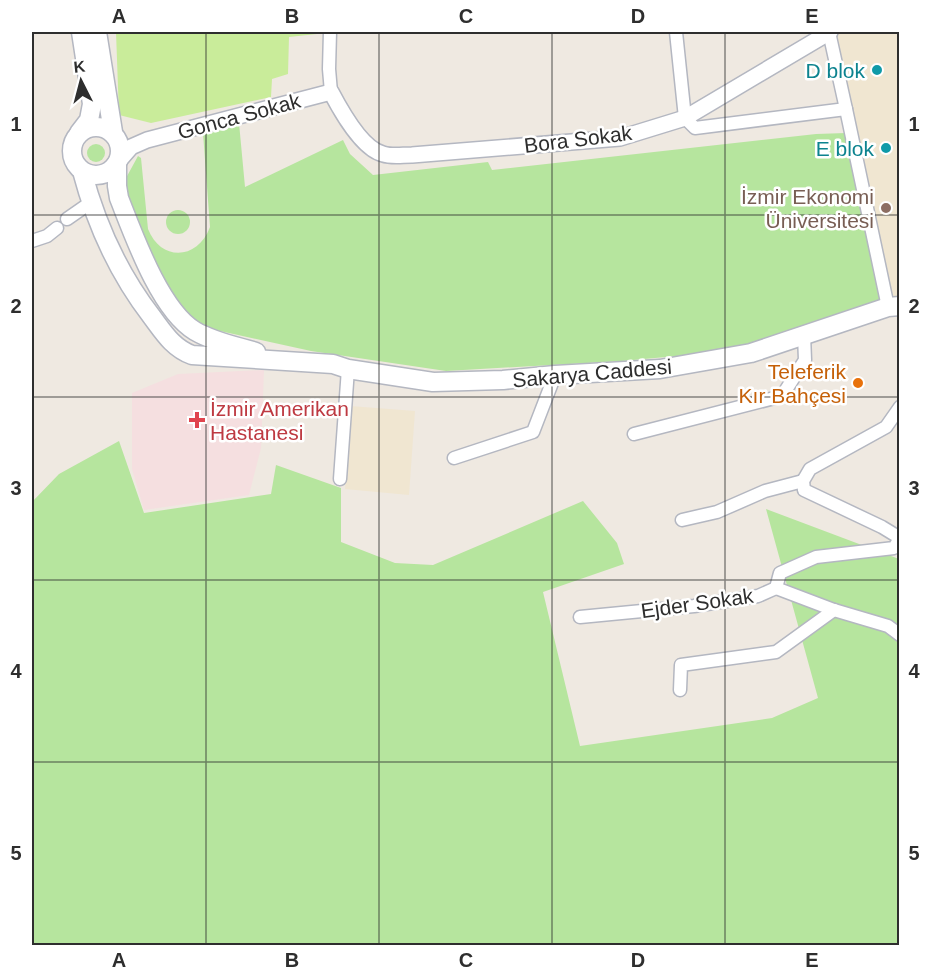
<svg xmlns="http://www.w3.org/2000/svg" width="931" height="977" viewBox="0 0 931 977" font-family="Helvetica,sans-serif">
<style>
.education{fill:#f0e6d1}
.medical{fill:#f5dfe0}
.green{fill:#b6e59e}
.pitch{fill:#c9ec9a}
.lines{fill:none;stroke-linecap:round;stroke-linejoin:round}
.minor-casing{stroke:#b4b7c1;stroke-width:15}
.tertiary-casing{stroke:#b4b7c1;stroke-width:18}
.secondary-casing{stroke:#b4b7c1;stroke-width:21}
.minor{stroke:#fff;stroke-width:12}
.tertiary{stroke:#fff;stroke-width:15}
.secondary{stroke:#fff;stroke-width:18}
.grid{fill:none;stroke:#2e2e2e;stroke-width:1.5;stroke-opacity:0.55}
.culture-dot{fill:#0f9aa8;stroke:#fff;stroke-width:2}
.education-dot{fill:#8d6e63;stroke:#fff;stroke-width:2}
.food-dot{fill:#e8710a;stroke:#fff;stroke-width:2}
.health-dot{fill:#e0444e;stroke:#fff;stroke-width:2}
.labels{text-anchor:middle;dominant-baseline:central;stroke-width:5;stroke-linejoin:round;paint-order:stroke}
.culture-label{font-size:21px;fill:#0d838f;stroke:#fff;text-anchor:end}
.street-label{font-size:21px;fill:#2e2e2e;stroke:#fff}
.education-label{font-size:21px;fill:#785e54;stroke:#fff;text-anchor:end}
.food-label{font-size:21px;fill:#c56008;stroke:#fff;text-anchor:end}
.health-label{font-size:21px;fill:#be3a42;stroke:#fff;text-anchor:start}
.neatline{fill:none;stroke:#2e2e2e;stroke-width:2}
.grid-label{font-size:20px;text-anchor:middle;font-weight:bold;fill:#2e2e2e}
</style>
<rect width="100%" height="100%" fill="#efe9e1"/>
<g class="education">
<path d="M836,32H899V302H892Z"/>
<path d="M350,406L415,411L409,495L345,489Z"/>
</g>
<path class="medical" d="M264,370L261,448L249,495L144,510L132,469V393L178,374Z"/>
<g class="green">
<path d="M239,123L245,187L343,140L350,154L373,175L488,162L492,170L816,134L846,133L881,303L760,341L721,352L622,361L446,371L311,351L211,329L190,319L168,290L130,204L125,185L126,178L138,156L141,158L148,229C161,262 198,260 210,227L203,133Z"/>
<circle cx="96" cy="153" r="9"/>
<circle cx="178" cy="222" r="12"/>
<path d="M119,441L144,513L271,494L276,465L341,488V542L395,563L433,565L583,501L617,543L624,564L543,592L580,746L772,718L818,698L766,509L899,559V945L32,946V502L59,474Z"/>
</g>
<path class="pitch" d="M116,32H317V34L289,37L288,74L272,79L271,97L151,123L119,115Z"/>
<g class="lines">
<defs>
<g id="minor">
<path d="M330,32L329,69L331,92"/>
<path d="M676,32L685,118L695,128L846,109L888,307"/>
<path d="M829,32L846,109"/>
<path d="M67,219L90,203"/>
<path d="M32,241L47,236L57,228"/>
<path d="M900,407L886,427L810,469L803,481L804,490L882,527L900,538"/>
<path d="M634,434L782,396L805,360L804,335"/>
<path d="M454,458L533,432L555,375"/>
<path d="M340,479L348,369"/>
<path d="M682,520L717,512L765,491L803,481"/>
<path d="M776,588L834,610L888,626L900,635"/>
<path d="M580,617L694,606L758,596L776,588L780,573L816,557L894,548L900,538"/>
<path d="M680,690L681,665L776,652L834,610"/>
</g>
<path id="tertiary" d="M117,163L131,147L147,140L331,92C341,111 362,149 383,154C392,157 402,155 412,155L620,138L685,118L830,32"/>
<g id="secondary">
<path d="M97,32L113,132"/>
<circle cx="96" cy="151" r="24"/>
<path d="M79,133L89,120L92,104L81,32"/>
<path d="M117,163V186L119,198C134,236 160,310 195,331C214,342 236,346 256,352"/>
<path d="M82,171C96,224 118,273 152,317C164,333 173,348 192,355L333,364L348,369L433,382L503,380L555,375L660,369L751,353L888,307L900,306"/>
</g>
</defs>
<use href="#minor" class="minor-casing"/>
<use href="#tertiary" class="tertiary-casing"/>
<use href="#secondary" class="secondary-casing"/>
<use href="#minor" class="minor"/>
<use href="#tertiary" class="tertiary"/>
<use href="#secondary" class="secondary"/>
</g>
<path class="grid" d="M206,32V946M379,32V946M552,32V946M725,32V946M32,215H900M32,397H900M32,580H900M32,762H900"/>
<g class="culture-dot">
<circle cx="877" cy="70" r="6"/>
<circle cx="886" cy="148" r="6"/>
</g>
<circle class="education-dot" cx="886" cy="208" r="6"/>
<circle class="food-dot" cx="858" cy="383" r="6"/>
<path class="health-dot" d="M194 411h6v6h6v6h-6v6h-6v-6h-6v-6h6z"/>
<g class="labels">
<g class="culture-label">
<text x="865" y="70">D blok</text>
<text x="874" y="148">E blok</text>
</g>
<g class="street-label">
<text transform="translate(239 116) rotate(-15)">Gonca Sokak</text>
<text transform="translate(578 139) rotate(-7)">Bora Sokak</text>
<text transform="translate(592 373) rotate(-5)">Sakarya Caddesi</text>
<text transform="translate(697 603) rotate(-8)">Ejder Sokak</text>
</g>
<g class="education-label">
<text x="874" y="196">İzmir Ekonomi<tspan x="874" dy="24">Üniversitesi</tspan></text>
</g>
<g class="food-label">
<text x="846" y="371">Teleferik<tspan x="846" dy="24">Kır Bahçesi</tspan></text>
</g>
<g class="health-label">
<text x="210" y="408">İzmir Amerikan<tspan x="210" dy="24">Hastanesi</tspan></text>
</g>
</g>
<rect width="931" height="977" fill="none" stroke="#ffffff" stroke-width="66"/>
<g transform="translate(81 81) rotate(354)" stroke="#ffffff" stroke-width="4.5" paint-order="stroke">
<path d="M0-4.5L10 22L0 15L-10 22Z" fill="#2e2e2e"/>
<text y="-9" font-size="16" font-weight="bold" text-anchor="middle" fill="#2e2e2e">K</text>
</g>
<rect x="33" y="33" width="865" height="911" class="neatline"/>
<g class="grid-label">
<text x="119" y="23">A</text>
<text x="292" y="23">B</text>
<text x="466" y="23">C</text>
<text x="638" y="23">D</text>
<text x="812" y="23">E</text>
<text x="16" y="131">1</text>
<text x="914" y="131">1</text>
<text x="16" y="313">2</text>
<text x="914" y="313">2</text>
<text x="16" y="495">3</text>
<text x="914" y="495">3</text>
<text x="16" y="678">4</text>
<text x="914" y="678">4</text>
<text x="16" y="860">5</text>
<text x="914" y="860">5</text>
<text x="119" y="967">A</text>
<text x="292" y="967">B</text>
<text x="466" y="967">C</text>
<text x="638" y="967">D</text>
<text x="812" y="967">E</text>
</g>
</svg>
